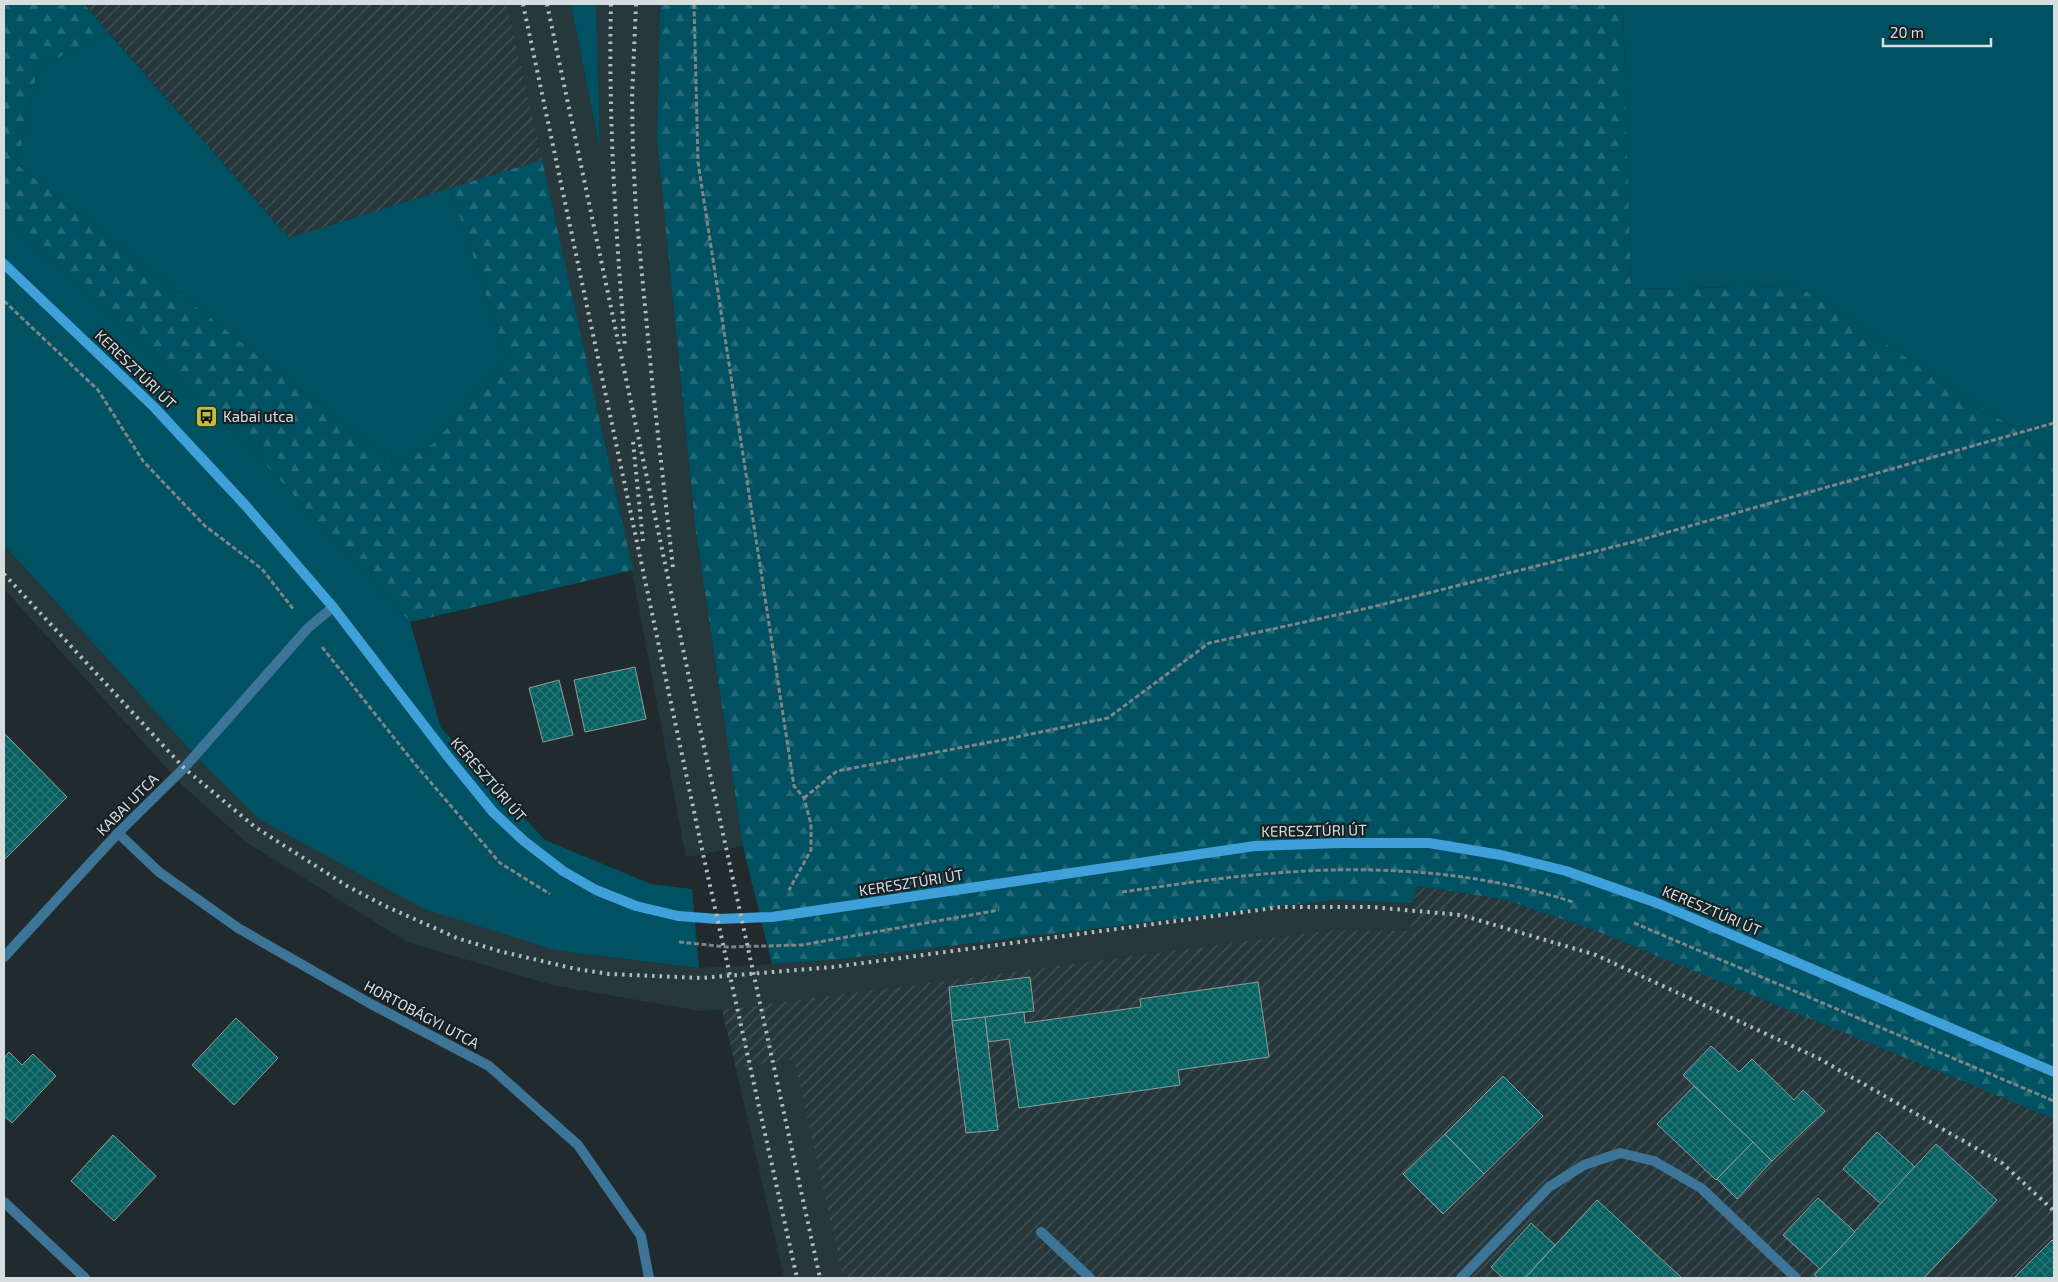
<svg xmlns="http://www.w3.org/2000/svg" width="2058" height="1282" viewBox="0 0 2058 1282" font-family="'Exo 2',sans-serif">
<style>
.built{fill:#27383d}
.industrial{fill:url(#industrial-furrows)}
.green{fill:#005262}
.forest{fill:url(#forest-firs)}
.building{fill:url(#building-cross-hatch);stroke:#8f9c9b}
.lines{fill:none;stroke-linecap:round;stroke-linejoin:round}
.path{stroke:#7d8587;stroke-width:3;stroke-dasharray:5 2.5;stroke-linecap:butt}
.service{stroke:#3d7599;stroke-width:10}
.minor{stroke:#3d7599;stroke-width:10}
.secondary{stroke:#3fa0da;stroke-width:10}
.rail{stroke:#b5bcbe;stroke-width:4;stroke-dasharray:2.5 5;stroke-linecap:butt}
.labels{text-anchor:middle;dominant-baseline:central;stroke-width:4.5;stroke-linejoin:round;paint-order:stroke}
.street-label{font-size:15px;fill:#d7dddf;stroke:#172124}
.poi-label{font-size:15px;fill:#d7dddf;stroke:#172124;text-anchor:start}
</style>
<defs>
<pattern id="industrial-furrows" width="10" height="10" patternUnits="userSpaceOnUse" patternTransform="scale(1.25)"><rect width="10" height="10" fill="#27383d"/><path d="M-1 1l2-2M0 10L10 0M9 11l2-2" fill="none" stroke="#465459"/></pattern>
<pattern id="forest-firs" width="22" height="20" patternUnits="userSpaceOnUse" patternTransform="scale(1.25)"><rect width="22" height="20" fill="#005262"/><path d="M5 1l3.5 6h-7zM16 11l3.5 6h-7z" fill="#246a78"/></pattern>
<pattern id="building-cross-hatch" width="8" height="8" patternUnits="userSpaceOnUse" patternTransform="scale(1.25)"><rect width="8" height="8" fill="#076060"/><path d="M0 0l8 8M0 8l8-8" fill="none" stroke="#2a7676"/></pattern>
</defs>
<rect width="100%" height="100%" fill="#212b2e"/>
<g class="built">
<path d="M507,4H571L599,146L596,4H660L657,140L696,533L743,846L686,857L626,539Z"/>
<path d="M4,545L203,764L559,951L699,968L772,964L833,960L1334,900L1413,903L1410,931L1332,930L722,1010L700,1011L552,985L407,942L246,842L183,786L4,589Z"/>
<path d="M794,1058L843,1278H784L736,1068Z"/>
</g>
<g class="industrial">
<path d="M84,4H507L542,160L289,238Z"/>
<path d="M1416,886L1506,900L1594,930L2054,1119V1278H843L794,1059L736,1068L722,1010L1332,930L1410,931Z"/>
</g>
<g class="green">
<path d="M571,4H596L600,150Z"/>
<path d="M1623,4H2054V455L1798,286L1631,289Z"/>
<path d="M108,32L289,238L450,188L507,357L434,443L398,466L17,165L38,68Z"/>
<path d="M4,216L256,454L410,622L441,728L545,840L651,884L692,889L699,968L559,951L424,909L259,819L203,764L4,545Z"/>
</g>
<g class="forest">
<path d="M4,4H84L108,32L38,68L17,165L398,466L434,443L507,357L450,188L542,160L633,570L410,622L256,454L4,216Z"/>
<path d="M660,4H1623L1631,289L1798,286L2054,455V1119L1594,930L1506,900L1417,886L1413,903L1334,900L833,960L772,964L743,846L696,533L657,140Z"/>
</g>
<g class="building">
<path d="M635,667L646,719L585,732L574,680Z"/>
<path d="M559,680L573,735L543,742L529,688Z"/>
<path d="M4,733L67,797L4,860Z"/>
<path d="M1030,977L1034,1011L952,1021L949,987Z"/>
<path d="M1258,982L1269,1057L1178,1070L1180,1085L1019,1108L1009,1039L988,1042L985,1017L1024,1012L1025,1023L1141,1007L1140,999Z"/>
<path d="M985,1017L998,1130L966,1133L952,1021Z"/>
<path d="M236,1018L278,1058L234,1105L192,1065Z"/>
<path d="M1711,1046L1739,1072L1752,1059L1794,1100L1803,1090L1825,1111L1772,1161L1683,1075Z"/>
<path d="M9,1052L22,1065L33,1054L56,1076L12,1123L4,1116V1058Z"/>
<path d="M1503,1076L1543,1116L1484,1174L1445,1134Z"/>
<path d="M1694,1086L1753,1142L1716,1180L1657,1124Z"/>
<path d="M1877,1132L1915,1167L1881,1204L1843,1169Z"/>
<path d="M1445,1134L1484,1174L1443,1214L1403,1174Z"/>
<path d="M113,1135L156,1176L114,1221L71,1181Z"/>
<path d="M1753,1142L1772,1161L1737,1199L1717,1179Z"/>
<path d="M1936,1144L1997,1200L1924,1278H1818L1814,1275Z"/>
<path d="M1818,1198L1855,1232L1820,1269L1783,1235Z"/>
<path d="M1597,1200L1682,1278H1525Z"/>
<path d="M1531,1223L1555,1245L1525,1278H1503L1491,1267Z"/>
<path d="M2052,1240L2054,1242V1278H2014Z"/>
</g>
<g class="lines">
<g class="path">
<path d="M694,4L698,162L794,786L804,798L811,824V850L789,890"/>
<path d="M4,301L98,390L143,461L205,526L262,569L294,610"/>
<path d="M322,647L414,763L500,863L550,894"/>
<path d="M804,798L837,771L1012,738L1108,718L1209,643L1368,608L1633,542L2054,423"/>
<path d="M1122,892C1166,886 1210,879 1254,875C1361,864 1471,869 1573,902"/>
<path d="M1634,923L2054,1101"/>
<path d="M679,942L727,947L802,945L999,910"/>
</g>
<g class="service">
<path d="M1041,1232L1090,1278"/>
<path d="M1461,1278L1549,1187L1584,1165L1620,1153L1654,1161L1701,1188L1796,1278"/>
</g>
<g class="minor">
<path d="M118,833L159,872L238,928L371,1004L489,1066L578,1145L641,1236L649,1278"/>
<path d="M4,957L118,833L184,768L308,628L333,607"/>
<path d="M4,1202L85,1278"/>
</g>
<path class="secondary" d="M4,264L154,407L246,506L333,607L449,758L493,812L524,841L563,871L596,890L636,906L678,916L718,919L772,917L1255,846L1341,843H1429L1501,855L1566,871L1657,903L2054,1072"/>
<g class="rail">
<path d="M523,4L703,854L797,1278"/>
<path d="M547,4L694,701L820,1278"/>
<path d="M611,4C608,119 616,232 625,347"/>
<path d="M636,4L632,98L633,153L636,212L653,390L673,568"/>
<path d="M633,442L643,541"/>
<path d="M4,574L184,768L255,827L347,886L385,906L457,938L499,951L576,969L609,974L701,978L833,967L1281,907H1371L1461,915L1596,955L1818,1058L2002,1163L2054,1211"/>
</g>
</g>
<defs>
<symbol id="bus-square" viewBox="-11 -11 22 22"><rect x="-9" y="-9" width="18" height="18" rx="4" fill="#c5bc3d" stroke="#172124"/><path d="M-5-6H5V4H4V6H2V4H-2V6H-4V4H-5ZM-3.5-4V0h7V-4ZM-3.5 1.2v1.5H-2V1.2ZM2 1.2v1.5H3.5V1.2Z" fill="#111"/></symbol>
</defs>
<g fill-rule="evenodd">
<use href="#bus-square" x="194" y="404" width="25" height="25"/>
</g>
<g class="labels">
<g class="street-label">
<text transform="translate(136 369) rotate(44)">KERESZTÚRI ÚT</text>
<text transform="translate(489 779) rotate(49)">KERESZTÚRI ÚT</text>
<text transform="translate(127 804) rotate(-45)">KABAI UTCA</text>
<text transform="translate(1314 830) rotate(-1)">KERESZTÚRI ÚT</text>
<text transform="translate(911 882) rotate(-9)">KERESZTÚRI ÚT</text>
<text transform="translate(1712 910) rotate(23)">KERESZTÚRI ÚT</text>
<text transform="translate(422 1014) rotate(28)">HORTOBÁGYI UTCA</text>
</g>
<g class="poi-label">
<text x="223" y="416">Kabai utca</text>
</g>
</g>
<rect width="2058" height="1282" fill="none" stroke="#d7dddf" stroke-width="10"/>
<path d="M1883 38v8h108v-8" fill="none" stroke="#d7dddf" stroke-width="2.5"/>
<text x="1890" y="38" font-size="15" fill="#d7dddf" stroke="#172124" stroke-width="4" paint-order="stroke">20 m</text>
</svg>
